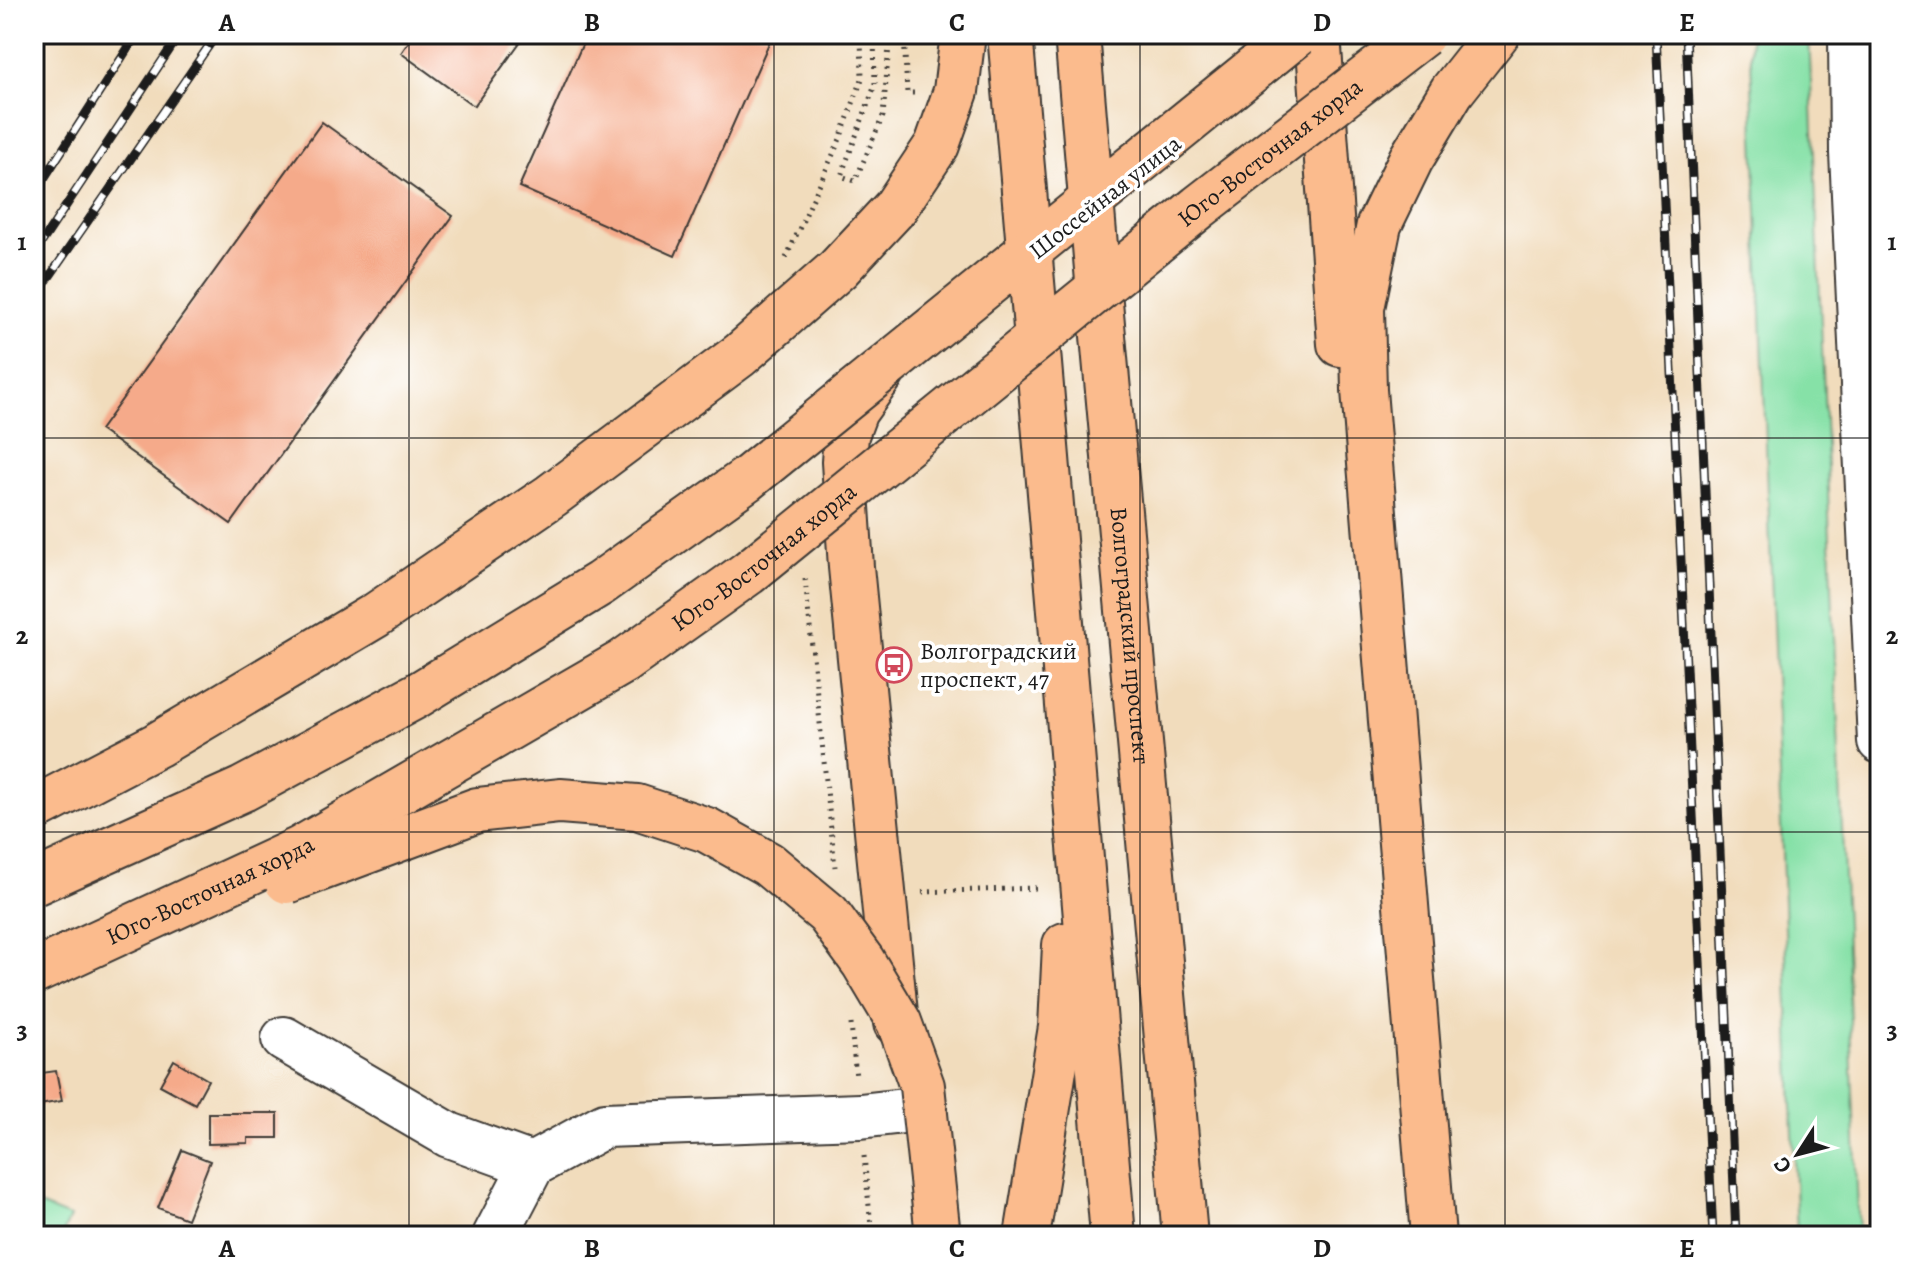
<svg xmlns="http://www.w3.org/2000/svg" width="1914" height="1270" viewBox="0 0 1914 1270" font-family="Alegreya,serif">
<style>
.green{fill:#86e1a7;stroke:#517e62;stroke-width:2}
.building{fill:#f5aa8a}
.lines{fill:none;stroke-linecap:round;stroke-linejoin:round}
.minor-casing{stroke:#3c3934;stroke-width:48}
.major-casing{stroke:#3c3934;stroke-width:48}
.path{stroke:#3c3934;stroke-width:5;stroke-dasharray:2 6;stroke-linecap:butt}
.minor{stroke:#fff;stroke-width:44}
.major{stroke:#fbbb8d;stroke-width:44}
.rail-casing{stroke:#1c1c1c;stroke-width:9}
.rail{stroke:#fff;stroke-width:6;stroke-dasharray:18;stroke-linecap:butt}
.major-bridge-casing{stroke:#3c3934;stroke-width:48;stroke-linecap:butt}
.major-bridge{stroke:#fbbb8d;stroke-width:44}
.grid{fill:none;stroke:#1c1c1c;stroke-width:2;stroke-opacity:0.55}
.labels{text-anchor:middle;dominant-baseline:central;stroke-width:7;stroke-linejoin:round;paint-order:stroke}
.street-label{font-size:24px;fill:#1c1c1c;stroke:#fff}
.poi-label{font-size:24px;fill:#1c1c1c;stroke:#fff;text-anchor:start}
.neatline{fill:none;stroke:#1c1c1c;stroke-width:3}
.grid-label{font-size:26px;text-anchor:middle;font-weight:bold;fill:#1c1c1c}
</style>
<rect width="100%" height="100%" fill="#fff"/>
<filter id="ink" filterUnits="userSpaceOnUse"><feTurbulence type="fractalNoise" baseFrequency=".0125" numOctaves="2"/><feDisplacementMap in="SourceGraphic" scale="16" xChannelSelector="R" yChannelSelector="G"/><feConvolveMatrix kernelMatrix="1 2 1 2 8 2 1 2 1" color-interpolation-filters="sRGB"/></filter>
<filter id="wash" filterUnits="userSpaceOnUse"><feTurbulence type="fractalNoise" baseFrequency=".006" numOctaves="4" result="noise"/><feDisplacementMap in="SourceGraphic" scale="32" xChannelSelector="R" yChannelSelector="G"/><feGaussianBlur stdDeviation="1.8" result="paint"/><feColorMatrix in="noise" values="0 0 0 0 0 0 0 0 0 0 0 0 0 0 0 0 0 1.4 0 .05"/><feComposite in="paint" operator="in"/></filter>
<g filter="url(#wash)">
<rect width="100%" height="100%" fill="#f1dcbc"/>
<g class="green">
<path d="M1750,34H1809L1859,1236H1797Z"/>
<path d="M34,1203L70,1217L62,1236H34Z"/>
</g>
<g id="blocks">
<g class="building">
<path d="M414,34H526L474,106L401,53Z"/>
<path d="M587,34H773L675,256L519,187Z"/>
<path d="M322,122L453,216L231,524L100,430Z"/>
<path d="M174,1060L208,1080L195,1104L160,1085Z"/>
<path d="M56,1071L62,1101L34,1106V1074Z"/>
<path d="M208,1113H278V1138H248V1143L208,1144Z"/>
<path d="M182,1150L210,1161L187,1219L158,1208Z"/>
</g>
</g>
</g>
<g filter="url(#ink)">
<use href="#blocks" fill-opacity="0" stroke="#3c3934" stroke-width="2"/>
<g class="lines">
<defs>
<g id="minor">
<path d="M1851,34L1852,153L1880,741"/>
<path d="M284,1039L449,1135L532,1165"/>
<path d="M495,1236L532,1165L605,1125L860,1116L904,1111"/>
</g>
<g id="major">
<path d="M1010,34L1024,190"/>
<path d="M1077,34L1086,140"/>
<path d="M1318,34L1340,344"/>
<path id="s1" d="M1098,281L1185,1236"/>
<path d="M1036,328L1113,1236"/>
<path d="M882,373L855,411L846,435L844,462L851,567L896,1023"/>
<path d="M34,809L157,745L376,615L551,496L740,355L838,269L895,208L937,145L956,91L963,34"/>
<path d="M1027,1236L1061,1027L1065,945"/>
<path d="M1433,1236L1364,390L1362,308L1379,225L1411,159L1452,91L1497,34"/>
</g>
</defs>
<use href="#minor" class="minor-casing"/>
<use href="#major" class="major-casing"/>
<g class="path">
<path d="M874,34L875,85L841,176L855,181L883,116L890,34"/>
<path d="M904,34L907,93H914"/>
<path d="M786,258L840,139L862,79L861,34"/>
<path d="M805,579L835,867"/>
<path d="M922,892L1036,888"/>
<path d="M851,1024L856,1078"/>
<path d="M864,1156L872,1236"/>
</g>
<use href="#minor" class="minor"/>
<use href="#major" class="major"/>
<defs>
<g id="rail">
<path d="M1656,34L1713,1236"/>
<path d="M1686,34L1736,1236"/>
<path d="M34,194L137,34"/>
<path d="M34,254L180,34"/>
<path d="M34,299L217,34"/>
</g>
</defs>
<use href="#rail" class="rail-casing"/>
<use href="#rail" class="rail"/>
<defs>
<g id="major-bridge">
<path d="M1086,140L1098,281"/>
<path d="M1024,190L1036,328"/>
<path d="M287,881L477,810L560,801L637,807L707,830L768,864L828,914L863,962L899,1022L922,1086L938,1236"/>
<path d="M34,883L243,789L416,696L601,583L747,479L1297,34"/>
<path id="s2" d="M34,972L300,849L623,662L748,573L1199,207L1423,34"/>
</g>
</defs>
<use href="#major-bridge" class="major-bridge-casing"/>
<use href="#major-bridge" class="major-bridge"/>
</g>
</g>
<path class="grid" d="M409,34V1236M774,34V1236M1140,34V1236M1505,34V1236M34,438H1880M34,832H1880"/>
<defs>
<symbol id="bus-ring" viewBox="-11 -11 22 22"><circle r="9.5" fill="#fff" stroke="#d1495b" stroke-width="1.5"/><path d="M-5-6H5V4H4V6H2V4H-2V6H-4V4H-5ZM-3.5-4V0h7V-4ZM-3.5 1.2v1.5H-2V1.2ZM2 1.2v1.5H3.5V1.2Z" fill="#d1495b"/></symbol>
</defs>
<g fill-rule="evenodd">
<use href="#bus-ring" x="874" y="645" width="40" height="40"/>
</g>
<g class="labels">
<g class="street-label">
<text stroke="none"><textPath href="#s2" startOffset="1490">Юго-Восточная хорда</textPath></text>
<text transform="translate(1105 197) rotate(-38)">Шоссейная улица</text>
<text stroke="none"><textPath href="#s2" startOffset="842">Юго-Восточная хорда</textPath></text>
<text stroke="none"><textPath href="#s1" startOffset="356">Волгоградский проспект</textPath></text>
<text stroke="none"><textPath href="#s2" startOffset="194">Юго-Восточная хорда</textPath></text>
</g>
<g class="poi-label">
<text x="920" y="651">Волгоградский<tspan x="920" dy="28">проспект, 47</tspan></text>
</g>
</g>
<rect width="1914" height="1270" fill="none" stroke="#fff" stroke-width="88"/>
<g transform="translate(1798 1154) rotate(234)" stroke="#ffffff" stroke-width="6" paint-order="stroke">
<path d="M0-6L14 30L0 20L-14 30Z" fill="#1c1c1c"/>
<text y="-12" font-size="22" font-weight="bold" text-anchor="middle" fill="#1c1c1c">С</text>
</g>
<rect x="44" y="44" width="1826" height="1182" class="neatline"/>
<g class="grid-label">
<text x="227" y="31">A</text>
<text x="592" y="31">B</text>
<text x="957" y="31">C</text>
<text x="1322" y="31">D</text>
<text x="1687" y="31">E</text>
<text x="22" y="250">1</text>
<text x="1892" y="250">1</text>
<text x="22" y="644">2</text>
<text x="1892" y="644">2</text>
<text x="22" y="1038">3</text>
<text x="1892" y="1038">3</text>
<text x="227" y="1257">A</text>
<text x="592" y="1257">B</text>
<text x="957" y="1257">C</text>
<text x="1322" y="1257">D</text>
<text x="1687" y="1257">E</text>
</g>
</svg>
